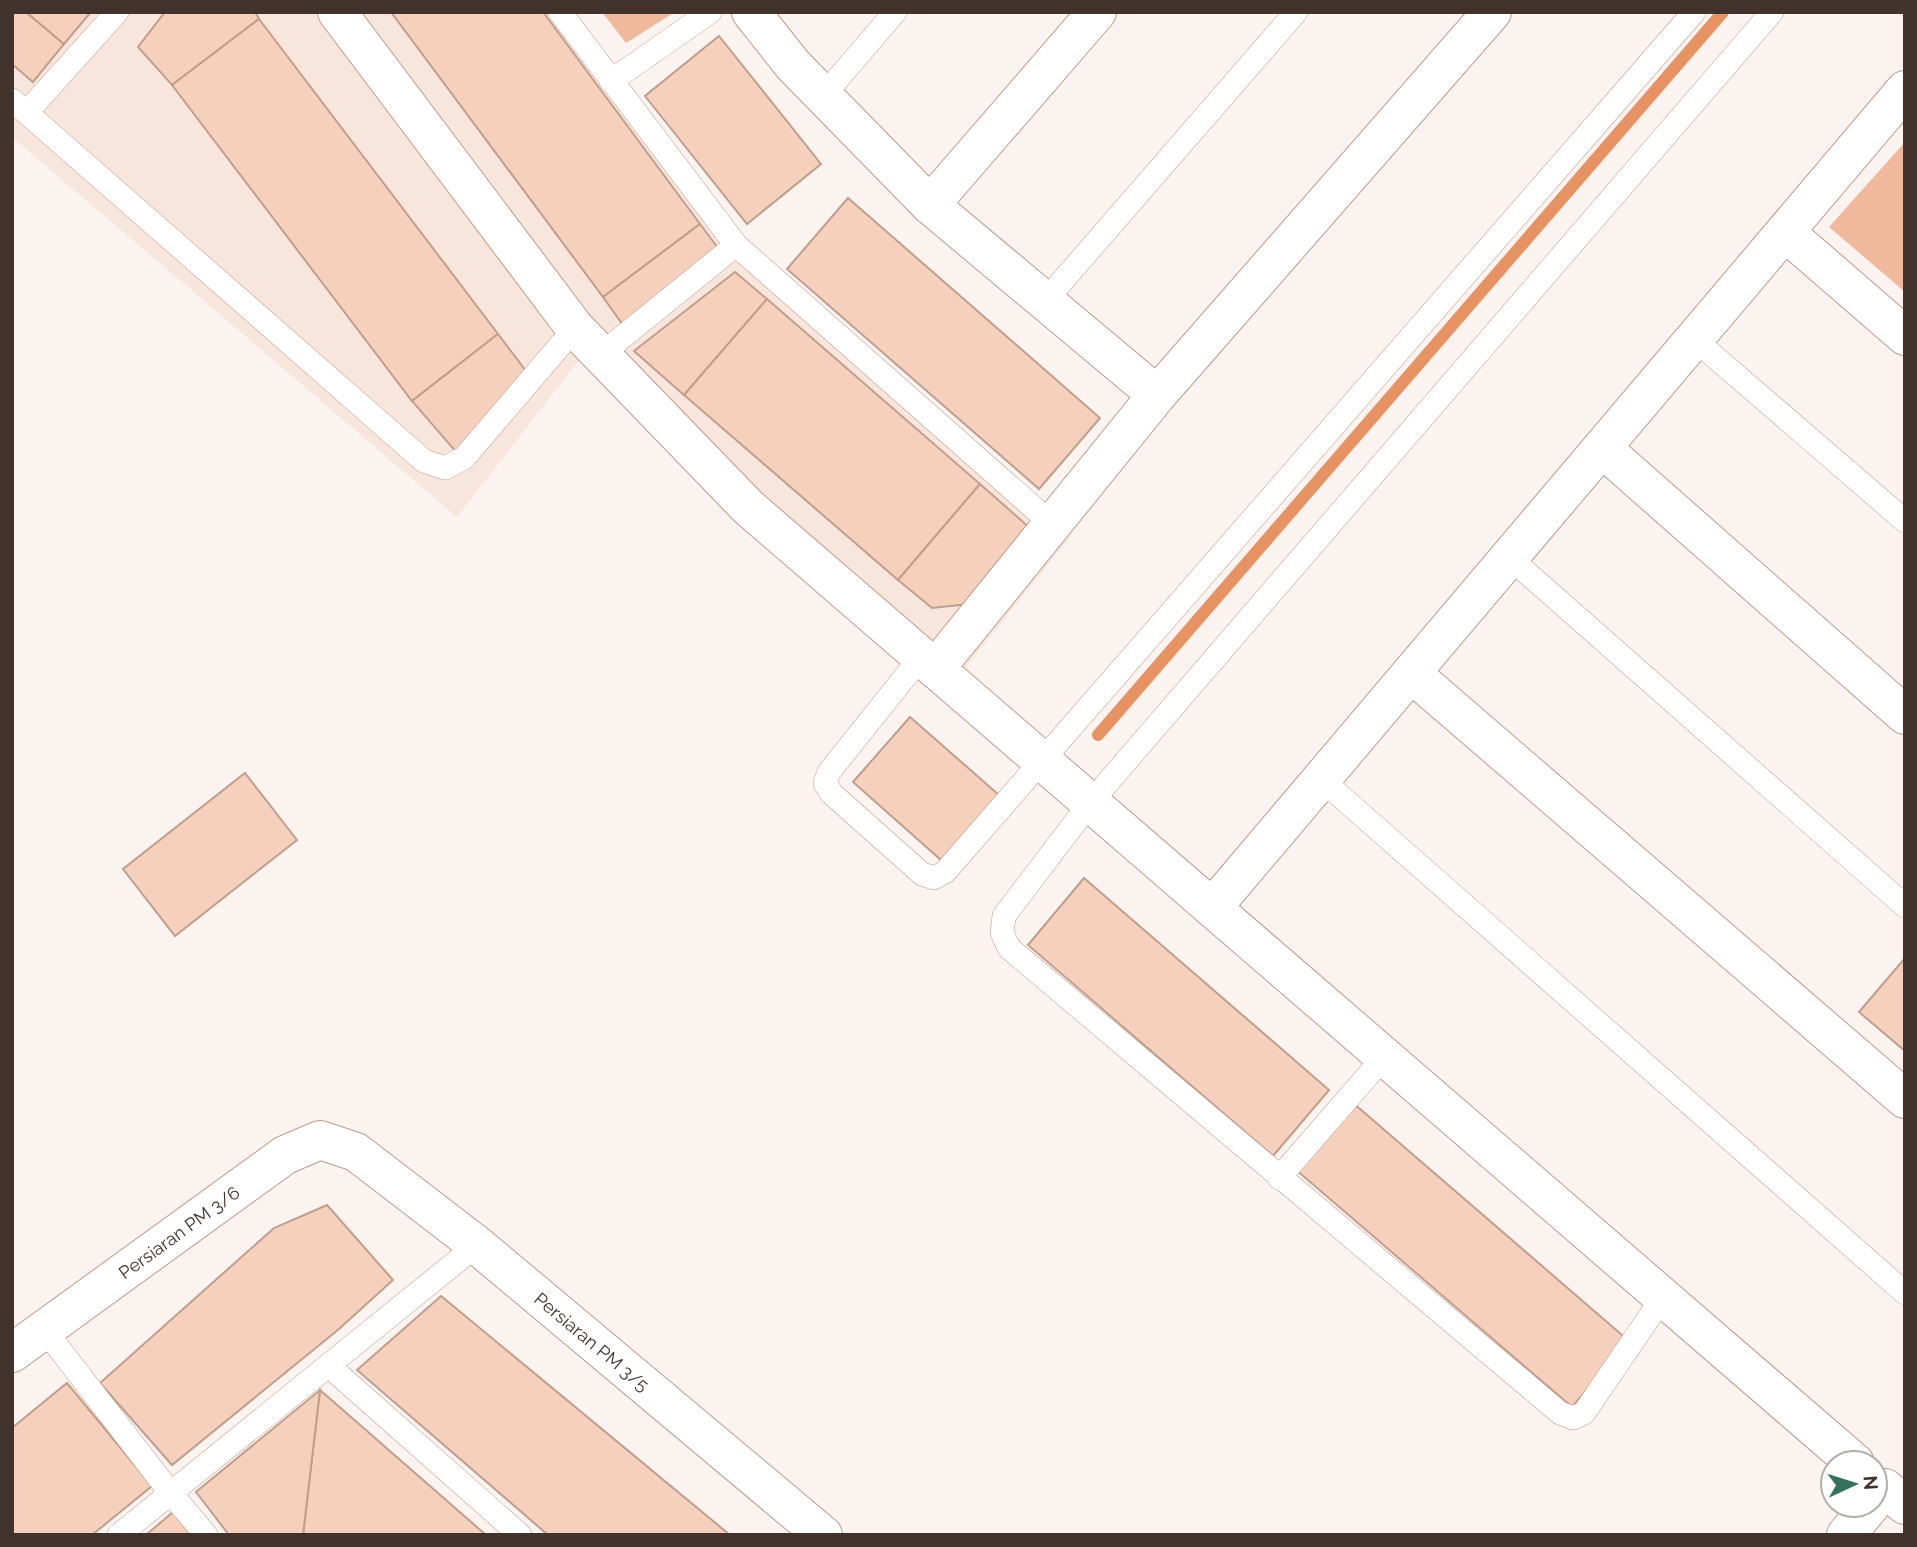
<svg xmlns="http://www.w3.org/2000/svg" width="1917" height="1547" viewBox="0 0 1917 1547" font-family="Raleway,sans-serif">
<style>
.built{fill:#f8e6dd}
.green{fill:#f1b99c}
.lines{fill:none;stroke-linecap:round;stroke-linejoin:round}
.stream{stroke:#e79263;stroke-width:12}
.building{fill:#f5d1bd;stroke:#c19e8c;stroke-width:2}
.service-casing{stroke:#be9b89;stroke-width:24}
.minor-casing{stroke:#be9b89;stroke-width:40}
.tertiary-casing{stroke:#be9b89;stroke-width:40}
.service{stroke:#fff;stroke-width:23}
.minor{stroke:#fff;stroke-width:38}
.tertiary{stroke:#fff;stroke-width:38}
.labels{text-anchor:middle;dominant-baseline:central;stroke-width:5;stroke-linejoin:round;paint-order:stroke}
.street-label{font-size:18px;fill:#41332b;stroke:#fff}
</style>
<rect width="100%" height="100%" fill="#fbf3ef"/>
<path class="built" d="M12,12H566L732,250L1070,537L949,688L586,351L457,517L12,137Z"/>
<g class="green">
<path d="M602,12H675L626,43Z"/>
<path d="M1905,142V292L1829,227Z"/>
</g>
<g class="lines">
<path class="stream" d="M1098,735L1723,12"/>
</g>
<g class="building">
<path d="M12,12H26L64,44L33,82L12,64Z"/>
<path d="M26,12H91L64,44Z"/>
<path d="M165,12H255L259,19L172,85L138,47Z"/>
<path d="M391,12H543L700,224L603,297Z"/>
<path d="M259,19L498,334L412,401L172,85Z"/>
<path d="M719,36L821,164L747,224L645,96Z"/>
<path d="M848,198L1100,418L1039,489L787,269Z"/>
<path d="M700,224L718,248L623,325L603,297Z"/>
<path d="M735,272L767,299L684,395L634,351Z"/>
<path d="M767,299L980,484L898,580L684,395Z"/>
<path d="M498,334L526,371L457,453L412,401Z"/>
<path d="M980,484L1031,529L969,604L932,608L898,580Z"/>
<path d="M910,717L999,795L941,860L853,782Z"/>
<path d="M245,773L297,840L175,936L123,869Z"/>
<path d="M1084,878L1329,1090L1273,1156L1028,945Z"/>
<path d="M1905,958V1051L1859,1012Z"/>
<path d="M1352,1102L1629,1341L1572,1407L1295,1169Z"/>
<path d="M327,1205L393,1280L339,1329L172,1465L100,1383L274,1228Z"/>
<path d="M441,1296L730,1535H548L357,1370Z"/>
<path d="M67,1383L152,1486L92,1535H12V1428Z"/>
<path d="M320,1390L486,1535H303Z"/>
<path d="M320,1390L303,1535H229L196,1492Z"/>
<path d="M173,1512L191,1535H146Z"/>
</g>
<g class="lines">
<defs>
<g id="service">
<path d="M560,12L736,245L1052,524"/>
<path d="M611,81L710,12"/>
<path d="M823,96L895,12"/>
<path d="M12,100L424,461L445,468L464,458L575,328"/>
<path d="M27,112L117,12"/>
<path d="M1045,301L1296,12"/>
<path d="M1694,339L1905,521"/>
<path d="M599,356L736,245"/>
<path d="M1509,557L1905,906"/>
<path d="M921,657L829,772L825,783L831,793L922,874L934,878L945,872L1694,12"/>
<path d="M1321,779L1905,1293"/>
<path d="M1279,1178L1384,1057"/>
<path d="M1663,1297L1584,1413L1573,1418L1560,1413L1009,948L1002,933L1004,916L1090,803L1772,12"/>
<path d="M44,1329L169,1491L206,1535"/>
<path d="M330,1367L520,1535"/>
<path d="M119,1535L477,1245"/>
</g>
<g id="minor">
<path d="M337,12L575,328L748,507L1855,1463"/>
<path d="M751,12L793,65L930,205L1157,395"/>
<path d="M930,205L1097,12"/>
<path d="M1785,232L1905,336"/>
<path d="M1602,448L1905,715"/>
<path d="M935,669L1157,395L1492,12"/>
<path d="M1411,673L1905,1099"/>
<path d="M1212,908L1905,90"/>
<path id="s1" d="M12,1353L285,1155L320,1140L356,1152L477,1245L823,1535"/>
</g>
<g id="tertiary">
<path d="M1875,1500L1885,1488L1905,1505"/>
<path d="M1846,1535L1871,1505"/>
</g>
</defs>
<use href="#service" class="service-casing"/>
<use href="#minor" class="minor-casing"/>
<use href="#tertiary" class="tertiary-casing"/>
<use href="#service" class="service"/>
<use href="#minor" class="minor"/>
<use href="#tertiary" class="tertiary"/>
</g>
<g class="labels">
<g class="street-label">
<text stroke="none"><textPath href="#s1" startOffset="206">Persiaran PM 3/6</textPath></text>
<text stroke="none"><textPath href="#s1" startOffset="716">Persiaran PM 3/5</textPath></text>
</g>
</g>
<rect width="1917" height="1547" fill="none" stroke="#41332b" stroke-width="28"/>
<g transform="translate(1854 1484) rotate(86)"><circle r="33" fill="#ffffff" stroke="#b3adaa" stroke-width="2"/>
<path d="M0-5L12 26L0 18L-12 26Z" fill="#34725e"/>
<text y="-10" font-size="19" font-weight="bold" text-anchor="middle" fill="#41332b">N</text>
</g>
</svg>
